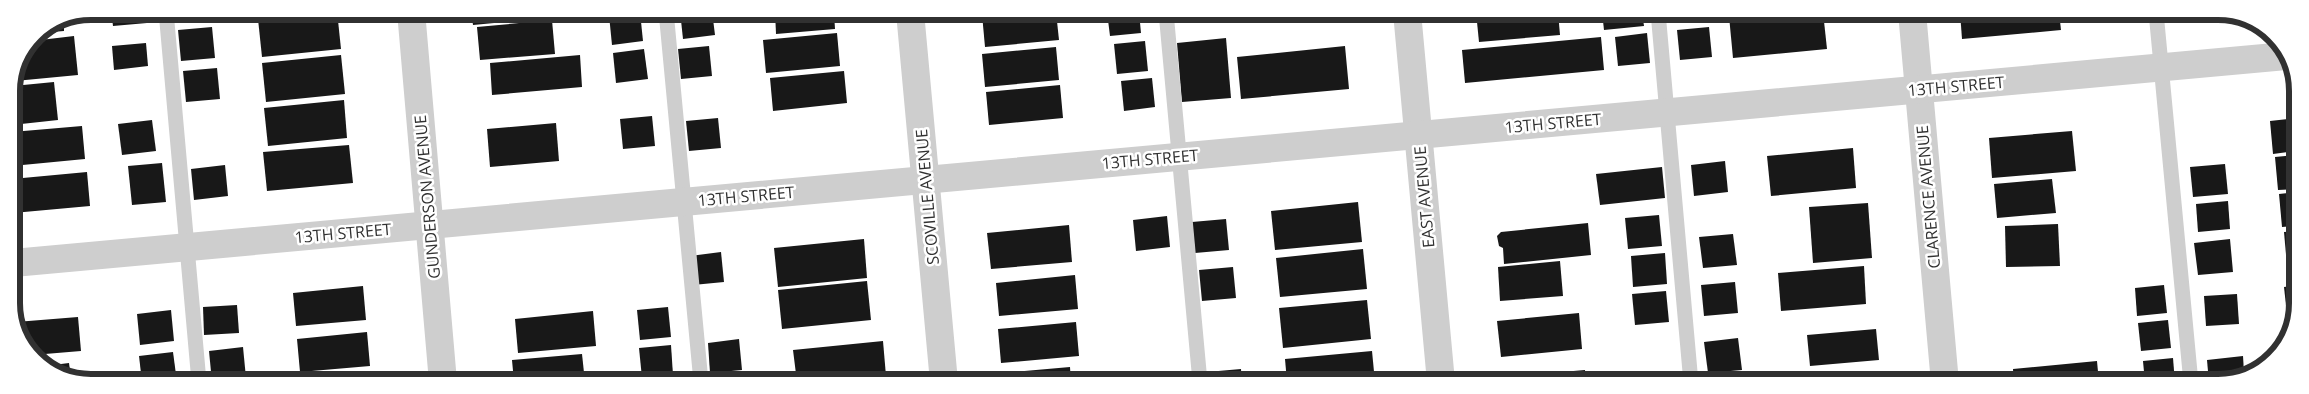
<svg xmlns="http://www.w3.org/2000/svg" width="2309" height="394" viewBox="0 0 2309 394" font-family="'Open Sans',sans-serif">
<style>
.building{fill:#181818}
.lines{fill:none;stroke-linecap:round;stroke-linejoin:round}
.service{stroke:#cecece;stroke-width:15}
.minor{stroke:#cecece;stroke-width:28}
.labels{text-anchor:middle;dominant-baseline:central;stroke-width:5;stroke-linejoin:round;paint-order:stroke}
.street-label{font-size:16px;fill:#313131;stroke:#fff}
.rim{fill:none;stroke:#313131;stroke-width:6}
</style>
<rect width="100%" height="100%" fill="#fff"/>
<g class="building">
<path d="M111,11H145L147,23L113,26Z"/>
<path d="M176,11H208V15L177,18Z"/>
<path d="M337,11L341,49L262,57L258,19Z"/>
<path d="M471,11H547L548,18L473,25Z"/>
<path d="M680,11H712L715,35L683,39Z"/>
<path d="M775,11L834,12L835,29L776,34Z"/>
<path d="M640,12L643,41L612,45L609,15Z"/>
<path d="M1010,12H1056L1059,40L985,47L982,14Z"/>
<path d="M1107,12H1139L1141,33L1110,36Z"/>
<path d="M1270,12H1347V13L1271,20Z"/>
<path d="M1476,12H1558L1560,35L1479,42Z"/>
<path d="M1602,12H1642L1644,26L1604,30Z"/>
<path d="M1775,12H1823L1827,49L1733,58L1729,16Z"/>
<path d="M1960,12H2059L2061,30L1962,39Z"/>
<path d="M2108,12H2146L2147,20L2109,23Z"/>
<path d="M552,20L555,54L480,60L477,27Z"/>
<path d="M64,22V31L39,33Z"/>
<path d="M212,27L215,58L181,61L178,30Z"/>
<path d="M1709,27L1712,57L1680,60L1677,30Z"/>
<path d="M837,33L840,66L766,73L763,40Z"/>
<path d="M1647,33L1650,63L1618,66L1615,37Z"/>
<path d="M74,36L78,75L15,81L32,41Z"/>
<path d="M1601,37L1604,70L1465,83L1462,50Z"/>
<path d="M1226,38L1231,98L1182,102L1177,43Z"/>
<path d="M1145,41L1148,71L1117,74L1114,44Z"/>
<path d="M146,43L148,66L114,70L112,46Z"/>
<path d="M709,46L712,76L681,79L678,49Z"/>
<path d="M1345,46L1349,89L1241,99L1237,57Z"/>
<path d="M1056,47L1059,80L985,87L982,54Z"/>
<path d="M644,49L648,79L616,83L613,53Z"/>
<path d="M341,55L345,94L266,102L262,63Z"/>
<path d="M580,55L582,87L492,95L490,63Z"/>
<path d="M217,68L220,99L186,102L183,71Z"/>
<path d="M844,71L847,103L773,111L770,78Z"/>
<path d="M1152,78L1155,107L1124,111L1121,81Z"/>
<path d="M54,82L58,120L12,125L11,91L13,86Z"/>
<path d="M1060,85L1063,118L989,125L986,92Z"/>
<path d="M344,100L347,138L268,146L264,108Z"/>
<path d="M652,116L655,146L623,149L620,119Z"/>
<path d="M718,118L721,148L689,151L686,121Z"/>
<path d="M2296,118V151L2273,154L2270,121Z"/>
<path d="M152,120L156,151L122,155L118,124Z"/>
<path d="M556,123L559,161L490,167L487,129Z"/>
<path d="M82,126L85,159L12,166V132Z"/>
<path d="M2072,131L2076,171L1992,178L1989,138Z"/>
<path d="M349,145L353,183L267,191L263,152Z"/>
<path d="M1853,148L1856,188L1771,196L1767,156Z"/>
<path d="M2296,155L2297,189L2278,190L2275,157Z"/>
<path d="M1725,161L1728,192L1694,196L1691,165Z"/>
<path d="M162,163L166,202L132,205L128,166Z"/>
<path d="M2225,164L2228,194L2193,197L2190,167Z"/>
<path d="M225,165L228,196L194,200L191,169Z"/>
<path d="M1662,167L1665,198L1600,205L1596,174Z"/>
<path d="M87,172L90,206L13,213L12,179Z"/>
<path d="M2052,179L2056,213L1997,218L1994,184Z"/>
<path d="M2297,192V226L2282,227L2279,194Z"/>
<path d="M2228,201L2230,229L2198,232L2196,204Z"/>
<path d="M1358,202L1362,242L1275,250L1271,211Z"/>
<path d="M1868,203L1872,258L1813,263L1809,207Z"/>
<path d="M1659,215L1662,246L1628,249L1625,218Z"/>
<path d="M1167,216L1170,247L1136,251L1133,220Z"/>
<path d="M1226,219L1229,250L1195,253L1192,222Z"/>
<path d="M1588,223L1591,255L1504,264L1503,248L1499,246L1497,236L1501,232Z"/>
<path d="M2058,224L2060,266L2006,267L2005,226Z"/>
<path d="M1069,225L1072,262L991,269L987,233Z"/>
<path d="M2297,231V265L2287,266L2284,232Z"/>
<path d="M1733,234L1737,265L1703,268L1699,237Z"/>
<path d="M864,239L867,278L778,287L774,248Z"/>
<path d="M2230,239L2233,272L2198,275L2194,243Z"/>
<path d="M1363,249L1367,289L1280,297L1276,258Z"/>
<path d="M721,252L724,282L693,285L690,256Z"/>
<path d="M1665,253L1667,284L1633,287L1631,256Z"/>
<path d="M1560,261L1563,296L1500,301L1498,267Z"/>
<path d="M1864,266L1866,304L1781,311L1778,273Z"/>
<path d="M1233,267L1236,298L1202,301L1199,270Z"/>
<path d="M1075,275L1078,309L999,316L996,283Z"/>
<path d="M867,281L871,320L782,329L778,290Z"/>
<path d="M1735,282L1738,313L1704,316L1701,285Z"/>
<path d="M2164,285L2167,313L2137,316L2135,288Z"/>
<path d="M2297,285V314L2292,323L2288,324L2284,287Z"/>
<path d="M363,286L366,320L296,326L293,293Z"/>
<path d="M1666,291L1669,322L1635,325L1632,294Z"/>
<path d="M2237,294L2239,324L2206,326L2204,296Z"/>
<path d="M1367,300L1371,339L1283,348L1279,308Z"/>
<path d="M237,305L239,333L204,335L203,307Z"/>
<path d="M668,307L671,337L640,340L637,310Z"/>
<path d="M171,310L174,341L140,345L137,314Z"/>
<path d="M593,311L596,346L518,353L515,319Z"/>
<path d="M1579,313L1582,349L1501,357L1497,321Z"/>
<path d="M78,317L81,351L33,355L16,328V322Z"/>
<path d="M2168,320L2171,348L2141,351L2138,323Z"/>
<path d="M1076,322L1079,356L1001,363L998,329Z"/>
<path d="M1876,329L1879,360L1810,366L1807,335Z"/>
<path d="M367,332L370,366L300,372L297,339Z"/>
<path d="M1738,338L1742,370L1708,373L1704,342Z"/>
<path d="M739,339L742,370L710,373L708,343Z"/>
<path d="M883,341L886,376L823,382H797L793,350Z"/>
<path d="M671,345L673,375L642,378L639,348Z"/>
<path d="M243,347L246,378L212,382L209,351Z"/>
<path d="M1372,351L1375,382H1287L1285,359Z"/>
<path d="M173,352L177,382H142L139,356Z"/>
<path d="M582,354L585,382H514L512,360Z"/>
<path d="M2243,356L2244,373L2218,383H2209L2207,360Z"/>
<path d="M2173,358L2175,383H2145L2143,361Z"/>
<path d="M2097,361L2099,383H2014L2013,369Z"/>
<path d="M69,363L71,378L45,366Z"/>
<path d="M1070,367L1071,382H1003L1002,373Z"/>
<path d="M1241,369L1242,382H1208L1207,372Z"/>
<path d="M1585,370L1586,383H1503V377Z"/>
<path d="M376,372L377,382H306L305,379Z"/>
<path d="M1875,372L1876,383H1799V379Z"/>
</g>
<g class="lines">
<g class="service">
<path d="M166,11L199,382"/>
<path d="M666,11L701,382"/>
<path d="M1166,12L1200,382"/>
<path d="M1658,12L1691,383"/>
<path d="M2156,12L2191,383"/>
</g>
<g class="minor">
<path d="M411,11L443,382"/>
<path d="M910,12L944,382"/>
<path d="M1407,12L1441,382"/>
<path d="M1912,12L1945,383"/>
<path d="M13,263L2286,56"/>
</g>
</g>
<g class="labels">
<g class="street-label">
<text transform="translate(1956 86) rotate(-5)">13TH STREET</text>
<text transform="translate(1553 123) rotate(-5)">13TH STREET</text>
<text transform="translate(1150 159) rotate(-5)">13TH STREET</text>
<text transform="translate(746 196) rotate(-5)">13TH STREET</text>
<text transform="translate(427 197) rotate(-95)">GUNDERSON AVENUE</text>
<text transform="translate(927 197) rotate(-95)">SCOVILLE AVENUE</text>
<text transform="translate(1424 197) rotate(-95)">EAST AVENUE</text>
<text transform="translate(1928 197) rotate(-95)">CLARENCE AVENUE</text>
<text transform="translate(343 233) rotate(-5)">13TH STREET</text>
</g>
</g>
<path d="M0 0H2309V394H0ZM91 20H2218A71 71 0 0 1 2289 91V303A71 71 0 0 1 2218 374H91A71 71 0 0 1 20 303V91A71 71 0 0 1 91 20Z" fill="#fff" fill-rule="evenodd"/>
<path class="rim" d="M91 20H2218A71 71 0 0 1 2289 91V303A71 71 0 0 1 2218 374H91A71 71 0 0 1 20 303V91A71 71 0 0 1 91 20Z"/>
</svg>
